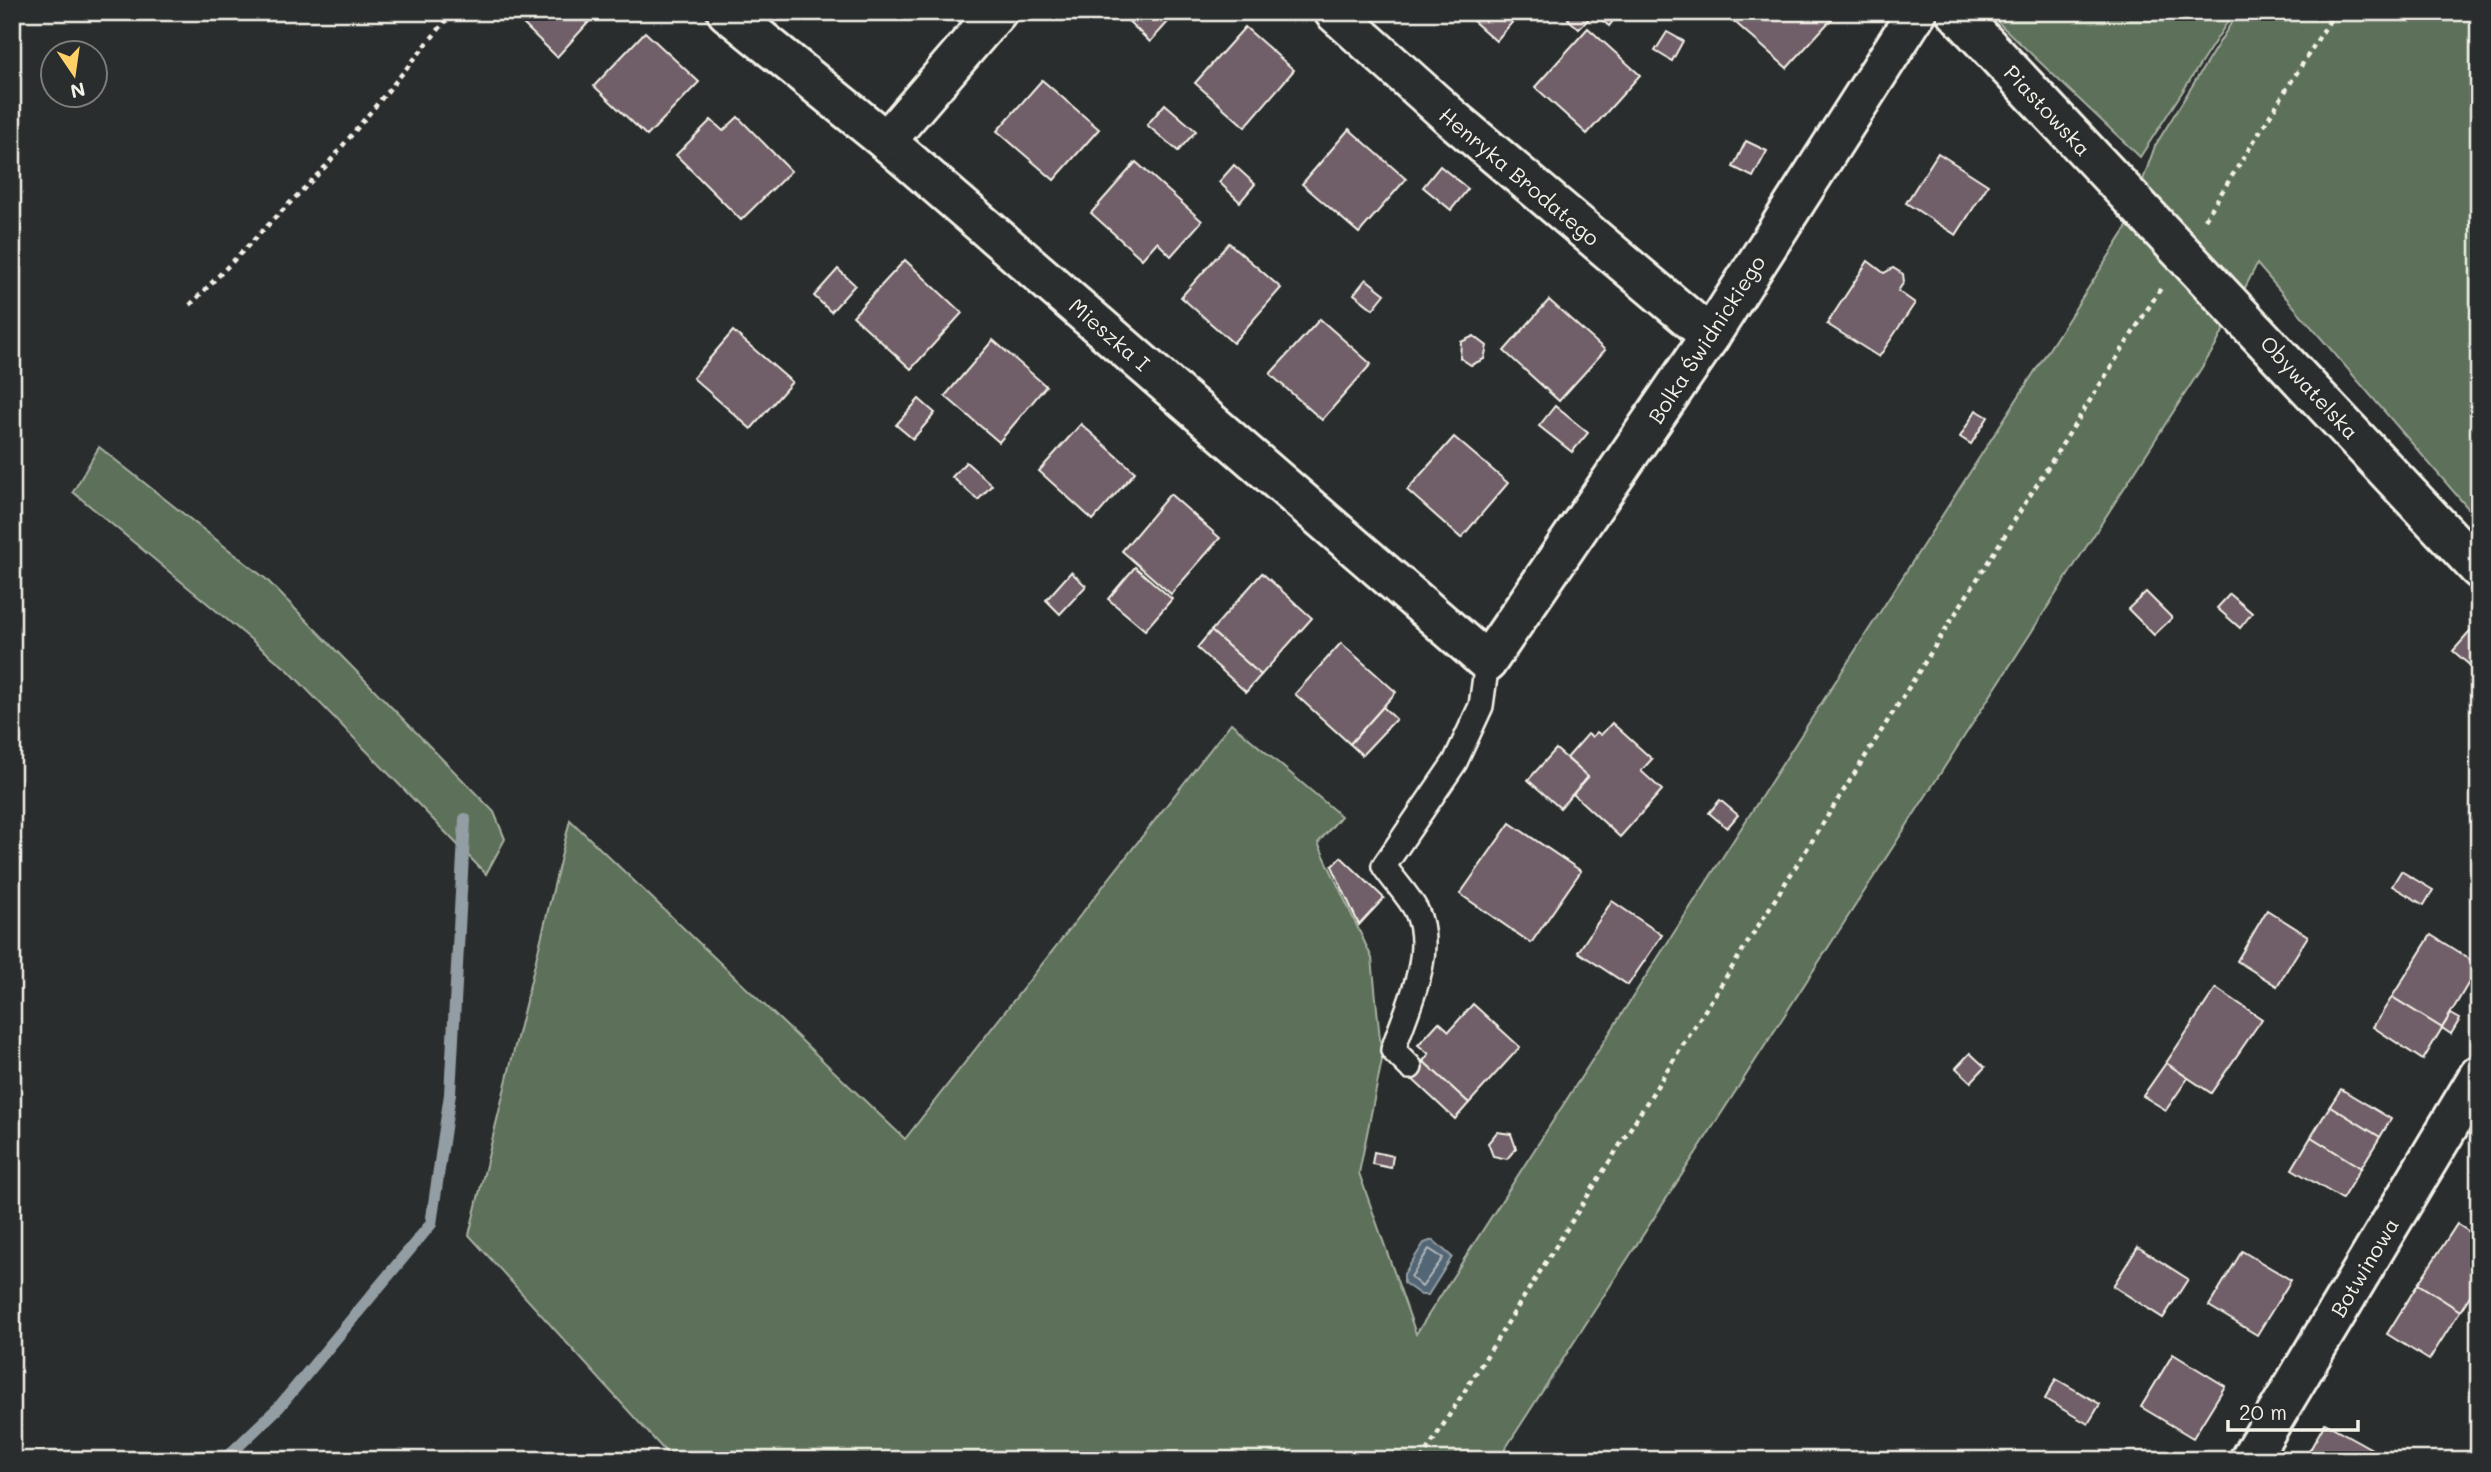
<svg xmlns="http://www.w3.org/2000/svg" width="2491" height="1472" viewBox="0 0 2491 1472" font-family="Mali,sans-serif">
<style>
.green{fill:#5c705a;stroke:#a8b0a1;stroke-width:2}
.water{fill:#536676;stroke:#939ea4;stroke-width:2}
.lines{fill:none;stroke-linecap:round;stroke-linejoin:round}
.shore{stroke:#b4b9ba;stroke-width:2}
.stream{stroke:#939ea4;stroke-width:12}
.building{fill:#6f5e67;stroke:#f4f1e8;stroke-width:2}
.service-casing{stroke:#f4f1e8;stroke-width:28}
.minor-casing{stroke:#f4f1e8;stroke-width:44}
.path{stroke:#f4f1e8;stroke-width:4.5;stroke-dasharray:5 5;stroke-linecap:butt}
.service{stroke:#2a2d2e;stroke-width:23}
.minor{stroke:#2a2d2e;stroke-width:38}
.labels{text-anchor:middle;dominant-baseline:central;stroke-width:6;stroke-linejoin:round;paint-order:stroke}
.street-label{font-size:21px;fill:#f4f1e8;stroke:#2a2d2e}
</style>
<rect width="100%" height="100%" fill="#2a2d2e"/>
<filter id="ink" filterUnits="userSpaceOnUse"><feTurbulence type="fractalNoise" baseFrequency=".0143" numOctaves="2"/><feDisplacementMap in="SourceGraphic" scale="14" xChannelSelector="R" yChannelSelector="G"/><feConvolveMatrix kernelMatrix="1 2 1 2 8 2 1 2 1" color-interpolation-filters="sRGB"/></filter>
<g filter="url(#ink)">
<g class="green">
<path d="M1987,12H2234L2140,157Z"/>
<path d="M2238,12H2479V521L2257,264L2215,347L1498,1460H673L469,1235L570,820L905,1139L1231,723L1341,816L1318,843L1372,958L1382,1060L1359,1173L1416,1334L2125,231L2155,146Z"/>
<path d="M99,447L266,579L494,812L505,839L486,874L289,671L73,492Z"/>
</g>
<path class="water" d="M1433,1240L1452,1257L1428,1295H1421L1404,1283V1274L1424,1243Z"/>
<g class="lines">
<path class="shore" d="M1429,1249L1443,1258L1422,1287L1411,1277Z"/>
<path class="stream" d="M224,1460L279,1407L431,1224L450,1094L465,819"/>
</g>
<g class="building">
<path d="M511,12H598L557,57Z"/>
<path d="M1119,12H1177L1150,42Z"/>
<path d="M1463,12H1521L1496,41Z"/>
<path d="M1574,12H1611L1616,17L1609,26L1594,13L1579,29L1568,19Z"/>
<path d="M1733,12H1838L1787,68L1729,17Z"/>
<path d="M1245,27L1294,70L1245,127L1195,83Z"/>
<path d="M1588,28L1640,75L1587,134L1535,87Z"/>
<path d="M645,32L699,82L647,136L594,86Z"/>
<path d="M1667,32L1683,41L1672,61L1655,51Z"/>
<path d="M1042,80L1099,129L1054,180L997,131Z"/>
<path d="M1165,104L1196,131L1178,151L1147,125Z"/>
<path d="M738,117L791,171L741,220L676,155L711,120L723,131Z"/>
<path d="M1349,129L1406,179L1359,233L1302,184Z"/>
<path d="M1746,141L1767,151L1753,177L1733,167Z"/>
<path d="M1938,153L1988,185L1956,235L1906,203Z"/>
<path d="M1136,162L1202,221L1171,256L1157,242L1142,259L1091,213Z"/>
<path d="M1234,165L1255,184L1240,202L1219,182Z"/>
<path d="M1440,166L1468,189L1451,210L1423,187Z"/>
<path d="M1229,243L1281,288L1233,343L1181,297Z"/>
<path d="M905,260L962,313L911,369L853,316Z"/>
<path d="M1868,261L1884,273L1893,268L1903,274L1904,282L1898,291L1915,303L1879,357L1827,324Z"/>
<path d="M838,269L855,285L831,312L814,296Z"/>
<path d="M1366,279L1385,294L1373,309L1354,294Z"/>
<path d="M1549,300L1605,350L1559,401L1504,351Z"/>
<path d="M1320,319L1371,364L1322,420L1270,374Z"/>
<path d="M733,331L792,382L751,429L693,378Z"/>
<path d="M1474,336L1487,346L1484,359L1471,365L1460,358L1461,342Z"/>
<path d="M993,340L1046,386L999,442L945,396Z"/>
<path d="M919,399L935,413L913,439L896,425Z"/>
<path d="M1555,406L1588,433L1572,452L1539,426Z"/>
<path d="M1976,410L1988,417L1971,444L1960,437Z"/>
<path d="M1081,424L1135,472L1093,520L1039,471Z"/>
<path d="M1454,437L1508,483L1461,538L1407,490Z"/>
<path d="M966,462L992,485L978,500L952,477Z"/>
<path d="M1170,494L1220,538L1171,594L1122,551Z"/>
<path d="M1135,567L1172,599L1145,630L1108,599Z"/>
<path d="M1071,572L1086,586L1060,614L1046,600Z"/>
<path d="M1262,573L1312,618L1261,675L1211,631Z"/>
<path d="M2146,592L2172,618L2154,635L2128,609Z"/>
<path d="M2230,594L2252,613L2240,628L2217,608Z"/>
<path d="M2476,625L2479,627V673L2453,651Z"/>
<path d="M1211,631L1261,675L1246,692L1197,648Z"/>
<path d="M1341,643L1396,692L1350,744L1295,694Z"/>
<path d="M1383,707L1396,719L1362,755L1350,744Z"/>
<path d="M1612,723L1652,759L1641,771L1662,790L1620,837L1573,794L1588,777L1567,758L1588,734L1592,737L1597,732L1601,735Z"/>
<path d="M1556,749L1588,777L1560,808L1528,780Z"/>
<path d="M1720,800L1738,815L1727,828L1709,813Z"/>
<path d="M1510,823L1581,871L1531,943L1460,894Z"/>
<path d="M1341,857L1384,898L1359,925L1332,866Z"/>
<path d="M2401,871L2433,890L2424,905L2392,886Z"/>
<path d="M1612,901L1662,935L1628,985L1578,952Z"/>
<path d="M2267,910L2308,936L2277,986L2237,961Z"/>
<path d="M2431,935L2479,965L2442,1028L2392,997Z"/>
<path d="M2216,988L2262,1019L2211,1093L2166,1063Z"/>
<path d="M2392,997L2442,1028L2423,1060L2373,1027Z"/>
<path d="M1473,1004L1520,1047L1469,1103L1423,1061L1429,1054L1418,1045L1439,1022L1449,1031Z"/>
<path d="M2451,1014L2460,1019L2451,1034L2442,1028Z"/>
<path d="M1970,1053L1985,1067L1971,1082L1956,1068Z"/>
<path d="M1424,1062L1469,1103L1455,1119L1410,1077Z"/>
<path d="M2166,1063L2188,1078L2166,1110L2143,1096Z"/>
<path d="M2341,1089L2391,1119L2380,1137L2330,1106Z"/>
<path d="M2330,1106L2380,1137L2361,1168L2311,1137Z"/>
<path d="M1497,1132L1511,1134L1516,1148L1507,1159L1493,1156L1488,1143Z"/>
<path d="M2311,1137L2361,1168L2342,1199L2292,1169Z"/>
<path d="M1374,1152L1393,1156L1391,1168L1372,1164Z"/>
<path d="M2457,1224L2479,1238V1282L2460,1311L2418,1284Z"/>
<path d="M2138,1247L2188,1279L2163,1318L2113,1286Z"/>
<path d="M2242,1251L2291,1280L2257,1335L2209,1306Z"/>
<path d="M2418,1284L2460,1311L2429,1360L2387,1334Z"/>
<path d="M2173,1354L2225,1386L2193,1438L2141,1407Z"/>
<path d="M2056,1379L2100,1404L2088,1424L2045,1399Z"/>
<path d="M2325,1423L2379,1453L2374,1460H2311L2306,1457Z"/>
</g>
<g class="lines">
<defs>
<path id="service" d="M1410,1067L1393,1050C1406,1009 1437,953 1416,910C1408,895 1394,881 1384,866L1455,762L1481,706L1487,662"/>
<g id="minor">
<path d="M727,12L886,141L1487,662L1710,336L1917,12"/>
<path d="M1334,12L1453,119L1710,336"/>
<path d="M1956,12L2479,569"/>
<path d="M886,141L997,12"/>
<path d="M2249,1460L2479,1075"/>
</g>
</defs>
<use href="#service" class="service-casing"/>
<use href="#minor" class="minor-casing"/>
<g class="path">
<path d="M2205,219L2335,12"/>
<path d="M190,305L326,166L453,12"/>
<path d="M1421,1460L2161,288"/>
</g>
<use href="#service" class="service"/>
<use href="#minor" class="minor"/>
</g>
</g>
<g class="labels">
<g class="street-label">
<text transform="translate(2048 110) rotate(47)">Piastowska</text>
<text transform="translate(1520 176) rotate(40)">Henryka Brodatego</text>
<text transform="translate(1110 334) rotate(41)">Mieszka I</text>
<text transform="translate(1706 339) rotate(-57)">Bolka Świdnickiego</text>
<text transform="translate(2310 387) rotate(47)">Obywatelska</text>
<text transform="translate(2364 1267) rotate(-59)">Botwinowa</text>
</g>
</g>
<rect width="2491" height="1472" fill="none" stroke="#2a2d2e" stroke-width="42"/>
<rect x="21" y="21" width="2449" height="1430" fill="none" stroke="#f4f1e8" stroke-width="2.5" filter="url(#ink)"/>
<g transform="translate(74 74) rotate(167)"><circle r="33" fill="#2a2d2e" stroke="#7b7b78" stroke-width="2"/>
<path d="M0-5L12 26L0 18L-12 26Z" fill="#ffd166"/>
<text y="-10" font-size="19" font-weight="bold" text-anchor="middle" fill="#f4f1e8">N</text>
</g>
<path d="M2228 1420v10h130v-10" fill="none" stroke="#f4f1e8" stroke-width="3.5"/>
<text x="2239" y="1420" font-size="21" fill="#f4f1e8" stroke="#2a2d2e" stroke-width="5" paint-order="stroke">20 m</text>
</svg>
